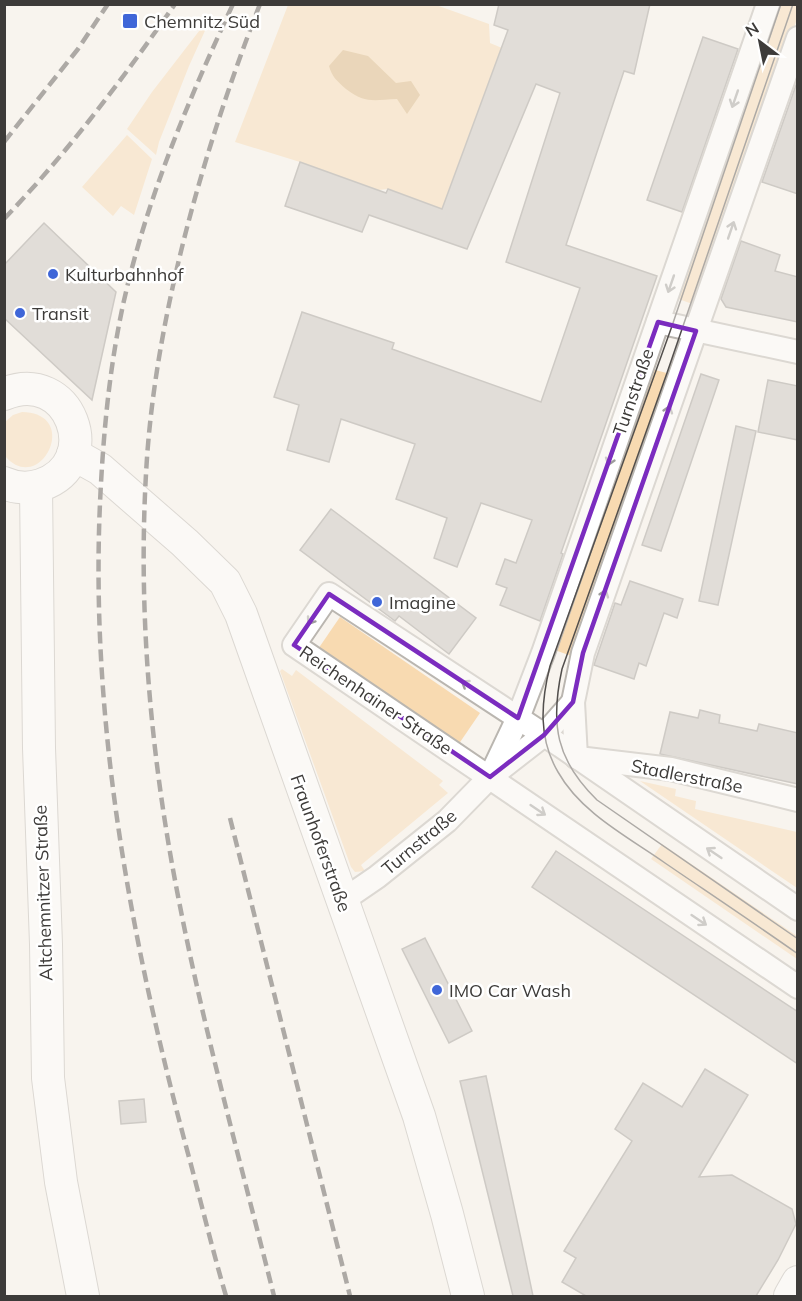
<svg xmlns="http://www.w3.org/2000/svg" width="802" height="1301" viewBox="0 0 802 1301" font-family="Mulish,sans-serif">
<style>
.green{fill:#f8dab1}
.water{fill:#d9b27a}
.building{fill:#c5c1bc;stroke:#9c9893;stroke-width:1.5}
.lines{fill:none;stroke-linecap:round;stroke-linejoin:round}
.street-casing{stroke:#bab6b0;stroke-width:26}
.secondary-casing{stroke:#bab6b0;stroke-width:34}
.street{stroke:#fff;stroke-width:22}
.secondary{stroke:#fff;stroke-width:32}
.tram{stroke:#524f4d;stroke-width:1.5}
.rail{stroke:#524f4d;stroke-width:4.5;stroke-dasharray:12 6;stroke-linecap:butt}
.oneway{stroke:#9e9d9c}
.marked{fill:none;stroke:#7b2cbf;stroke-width:4.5;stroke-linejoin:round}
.poi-dot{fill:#3f66d8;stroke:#fff;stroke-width:2}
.labels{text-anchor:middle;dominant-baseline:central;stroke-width:5;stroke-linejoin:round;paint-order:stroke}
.poi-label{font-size:18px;fill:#3d3b39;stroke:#fff;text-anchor:start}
.street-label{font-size:18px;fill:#3d3b39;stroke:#fff}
</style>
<rect width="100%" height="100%" fill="#f8f4ee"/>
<g class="green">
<path d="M288,5H436L489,24L490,43L502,48L442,209L388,189L378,190L300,162L235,142Z"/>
<path d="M773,5H797V19L698,306L673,297Z"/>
<path d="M213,13L189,66L159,142L156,155L127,129L152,92Z"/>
<path d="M127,135L152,159L134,215L121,206L113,216L82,187Z"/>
<path d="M648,368L674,375L577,658L552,649Z"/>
<path d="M22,412C82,413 40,497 5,456V422L13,415Z"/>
<path d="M340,617L480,713L456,748L316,652Z"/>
<path d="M282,669L292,676L296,670L443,781L439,785L448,793L361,865L365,871L355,872L351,867L280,671Z"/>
<path d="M640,781L676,789L675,796L696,801L695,809L797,832V888Z"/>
<path d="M662,844L797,936V959L651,859Z"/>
</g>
<path class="water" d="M343,50L368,56L396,83L411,81L420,95L407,114L397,99C374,100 365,104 346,89C337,81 332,77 329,66Z"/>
<g class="building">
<path d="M499,4H650L634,74L624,71L566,245L657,276L561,553L563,554L540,621L500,605L507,588L496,584L505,559L516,563L532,520L481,503L457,567L434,558L447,518L396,499L415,444L341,419L329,462L287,450L299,405L274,397L302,312L394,343L392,349L541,402L580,288L506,262L560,93L536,84L467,249L369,215L362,232L285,206L300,162L386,193L388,189L442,209L508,30L494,25Z"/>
<path d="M703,37L738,49L682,212L647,200Z"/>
<path d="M796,85L798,86V194L762,182Z"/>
<path d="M44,223L116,292L92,400L4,318V265Z"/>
<path d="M741,241L780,255L775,271L798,277V322L726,307L721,299Z"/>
<path d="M701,374L719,380L661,551L642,545Z"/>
<path d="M768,380L798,386V440L758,432Z"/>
<path d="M736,426L756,431L718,605L699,601Z"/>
<path d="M331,509L476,618L449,654L399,616L395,621L391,618L300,550Z"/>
<path d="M630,581L683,599L677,618L664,613L646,666L639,663L634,679L594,665L615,603L621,605Z"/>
<path d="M700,710L720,715L719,723L757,731L759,724L798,733V784L660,754L670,712L698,718Z"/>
<path d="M556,851L798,1012V1064L532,887Z"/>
<path d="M425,938L472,1031L449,1043L402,949Z"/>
<path d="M705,1069L748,1095L699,1177L732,1175L792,1209L796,1224L778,1260L756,1296H586L562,1282L576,1258L564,1251L632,1141L615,1129L643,1083L682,1107Z"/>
<path d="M486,1076L521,1239L533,1296H513L460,1081Z"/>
<path d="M144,1099L146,1122L121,1124L119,1101Z"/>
</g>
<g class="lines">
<defs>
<g id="street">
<path d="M658,322L798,352"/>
<path d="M576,757L573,702L583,653L798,38"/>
<path d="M578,758L671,769L798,800"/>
<path d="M490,777L518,718L543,653L768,4"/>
<path d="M342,901L377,877L447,821L490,777L544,735L573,702"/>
<path d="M798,909L561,746L329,594L294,645L798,987"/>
</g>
<g id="secondary">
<path d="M4,394C70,366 106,463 41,485C29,489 15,488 4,483"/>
<path d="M73,454L100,469L185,543L225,582L241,614L419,1116L447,1214L468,1296"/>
<path d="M36,487L39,748L46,944L48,1078L61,1182L83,1296"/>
<path d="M790,1296L798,1282"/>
</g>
</defs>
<use href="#street" class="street-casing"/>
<use href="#secondary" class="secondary-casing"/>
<use href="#street" class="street"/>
<use href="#secondary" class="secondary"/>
<g class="tram">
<path d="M781,4L672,326L550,666C541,702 538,738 558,772C581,813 628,837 665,863C709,893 754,923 798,954"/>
<path d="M793,4L667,373L562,669C550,724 556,760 597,800L798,939"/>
</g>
<g class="rail">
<path d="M260,4C204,148 154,320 146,474C138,614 151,758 178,896C204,1031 241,1164 274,1296"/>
<path d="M4,142L78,49L108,4"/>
<path d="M4,219C68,152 122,80 175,4"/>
<path d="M230,818L350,1296"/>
<path d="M226,1296C213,1252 202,1206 190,1161C132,947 90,726 100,503C103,437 109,370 123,305C146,200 188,101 233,4"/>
</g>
</g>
<defs><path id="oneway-shaft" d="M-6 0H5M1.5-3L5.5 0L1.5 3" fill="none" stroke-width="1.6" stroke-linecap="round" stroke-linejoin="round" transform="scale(1.5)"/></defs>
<g class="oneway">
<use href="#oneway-shaft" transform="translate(735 99) rotate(109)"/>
<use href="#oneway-shaft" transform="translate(731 230) rotate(-71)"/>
<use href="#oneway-shaft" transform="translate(671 284) rotate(109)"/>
<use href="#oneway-shaft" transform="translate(667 414) rotate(-71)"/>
<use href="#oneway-shaft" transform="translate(611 457) rotate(109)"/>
<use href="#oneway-shaft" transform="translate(603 598) rotate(-70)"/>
<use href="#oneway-shaft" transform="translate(313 617) rotate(124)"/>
<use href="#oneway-shaft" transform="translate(469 686) rotate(-147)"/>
<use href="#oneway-shaft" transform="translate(538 810) rotate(34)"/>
<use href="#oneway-shaft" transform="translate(714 853) rotate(-146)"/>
<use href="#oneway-shaft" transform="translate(699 920) rotate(34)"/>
</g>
<path d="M0 0H802V1301H0ZM658,322L696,331L583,653L573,702L544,735L490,777L294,645L329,594L518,718Z" fill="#f8f4ee" fill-opacity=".55" fill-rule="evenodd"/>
<path class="marked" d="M658,322L696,331L583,653L573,702L544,735L490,777L294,645L329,594L518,718Z"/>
<g class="poi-dot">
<rect x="122" y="13" width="16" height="16" rx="3"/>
<circle cx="53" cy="274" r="6"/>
<circle cx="20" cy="313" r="6"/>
<circle cx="377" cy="602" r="6"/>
<circle cx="437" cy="990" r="6"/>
</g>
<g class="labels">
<g class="poi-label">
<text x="144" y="21">Chemnitz Süd</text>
<text x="65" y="274">Kulturbahnhof</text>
<text x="32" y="313">Transit</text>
<text x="389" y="602">Imagine</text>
<text x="449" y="990">IMO Car Wash</text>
</g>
<g class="street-label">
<text transform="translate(633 392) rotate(-71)">Turnstraße</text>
<text transform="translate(376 700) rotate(34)">Reichenhainer Straße</text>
<text transform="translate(687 776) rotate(11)">Stadlerstraße</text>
<text transform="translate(419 842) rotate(-40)">Turnstraße</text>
<text transform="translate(321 843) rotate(70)">Fraunhoferstraße</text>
<text transform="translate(43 893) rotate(-92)">Altchemnitzer Straße</text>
</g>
</g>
<rect width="802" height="1301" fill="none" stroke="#3d3b39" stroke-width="12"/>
<g transform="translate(760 42) rotate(328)" stroke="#ffffff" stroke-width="4.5" paint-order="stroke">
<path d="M0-4.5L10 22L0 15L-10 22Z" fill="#3d3b39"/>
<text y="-9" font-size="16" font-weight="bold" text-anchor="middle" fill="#3d3b39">N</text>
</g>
</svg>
